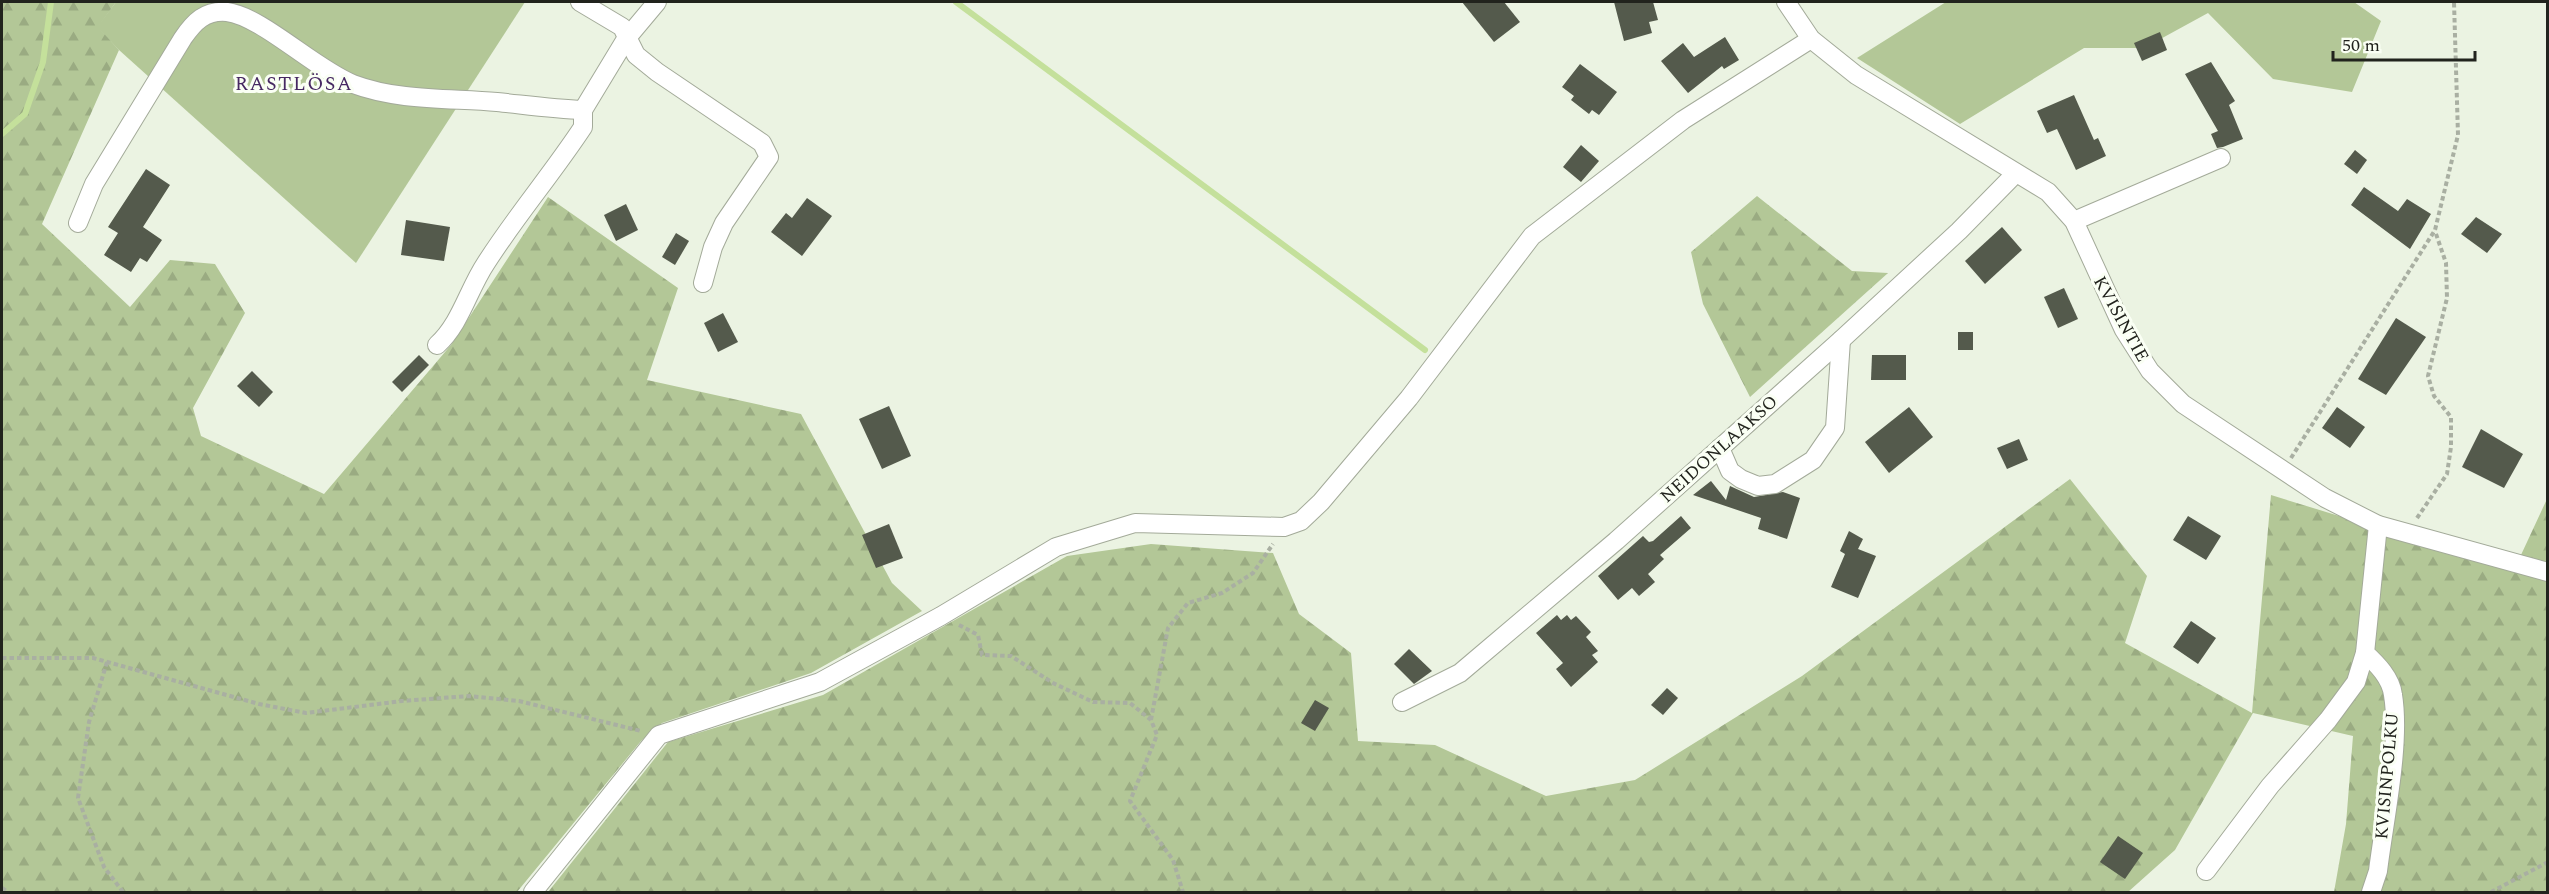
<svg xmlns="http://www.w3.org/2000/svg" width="2549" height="894" viewBox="0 0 2549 894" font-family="Spectral,serif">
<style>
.green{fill:#b3c797}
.forest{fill:url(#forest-firs)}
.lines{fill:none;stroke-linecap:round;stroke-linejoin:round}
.stream{stroke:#c4e09b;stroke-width:6}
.building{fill:#545a4c}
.minor-casing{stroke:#a3aa99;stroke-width:20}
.path{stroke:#a9afa2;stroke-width:4;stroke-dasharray:4.5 3;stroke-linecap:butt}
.minor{stroke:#fff;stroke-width:18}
.labels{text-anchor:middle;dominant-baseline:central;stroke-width:6;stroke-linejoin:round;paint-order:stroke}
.street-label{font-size:18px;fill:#21231d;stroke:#fafff4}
.neighbourhood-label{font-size:20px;letter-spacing:1.5px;fill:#462862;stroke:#fafff4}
</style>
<defs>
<pattern id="forest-firs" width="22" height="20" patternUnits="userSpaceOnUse" patternTransform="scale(1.5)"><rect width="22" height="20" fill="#b3c797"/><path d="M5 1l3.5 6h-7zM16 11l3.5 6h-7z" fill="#9aab82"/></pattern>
</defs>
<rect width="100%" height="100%" fill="#ebf3e2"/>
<g class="green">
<path d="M116,2H525L356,263L119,50L97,27Z"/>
<path d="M1946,2H2354L2381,21L2352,92L2273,79L2208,13L2144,48H2084L1960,124L1857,58Z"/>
</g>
<g class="forest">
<path d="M2,2H116L98,27L119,50L42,224L130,307L170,260L215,264L245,313L193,408L201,436L324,494L451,345L548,197L678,288L647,380L801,414L892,583L922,611L811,673L662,723L641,741L517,892H2Z"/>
<path d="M1757,196L1852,271L1888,273L1750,397L1703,304L1691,252Z"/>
<path d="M2070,479L2147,576L2125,643L2252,713L2271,495L2514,570L2547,499V892H2334L2346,824L2353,736L2253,713L2175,850L2128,892H548L668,742L823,695L1067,556L1151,544L1273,553L1299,614L1351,653L1358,741L1435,745L1546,796L1635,780L1802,676Z"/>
</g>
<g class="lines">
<g class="stream">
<path d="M956,2L1425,350"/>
<path d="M2,134L25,114L43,62L51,2"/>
</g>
</g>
<g class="building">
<path d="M1462,2H1504L1520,22L1494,42Z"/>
<path d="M1614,2H1653L1658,20L1649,22L1652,33L1624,41Z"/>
<path d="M2160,32L2167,50L2142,61L2134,43Z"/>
<path d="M1725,37L1739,60L1724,69L1722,66L1688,93L1661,61L1683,43L1694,57Z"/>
<path d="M2211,62L2235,101L2229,105L2243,139L2223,147L2217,148L2211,134L2218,131L2185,74Z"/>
<path d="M1580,64L1617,92L1599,115L1592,110L1589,114L1571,100L1574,96L1562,87Z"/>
<path d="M2074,95L2094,140L2098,138L2106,156L2076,170L2057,129L2047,133L2037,111Z"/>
<path d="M1581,145L1599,161L1581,182L1563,167Z"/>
<path d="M2355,150L2367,160L2357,174L2344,164Z"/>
<path d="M146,169L170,185L143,227L162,240L147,262L140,258L131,272L104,255L118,233L108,227Z"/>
<path d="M2364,187L2398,211L2407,199L2431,214L2410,249L2351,205Z"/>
<path d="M807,198L832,216L802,256L771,232L786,213L792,218Z"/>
<path d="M626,204L638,230L616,241L604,215Z"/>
<path d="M2476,217L2502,234L2487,253L2461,234Z"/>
<path d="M406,220L450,227L444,261L401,255Z"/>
<path d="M2002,227L2022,250L1985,284L1965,261Z"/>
<path d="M676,233L689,241L675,265L662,257Z"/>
<path d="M2064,288L2078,319L2058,328L2044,297Z"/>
<path d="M723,313L738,342L718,352L704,323Z"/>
<path d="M2396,318L2426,337L2386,395L2358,379Z"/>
<rect x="1958" y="332" width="15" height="18"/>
<path d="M419,355L429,365L402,392L392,382Z"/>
<path d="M1872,355H1906V380H1871Z"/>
<path d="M252,371L273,392L259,407L237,386Z"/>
<path d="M889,406L911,456L882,469L859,419Z"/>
<path d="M1909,407L1933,437L1889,473L1865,442Z"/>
<path d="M2337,407L2365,427L2350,448L2322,428Z"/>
<path d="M2481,429L2523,454L2504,488L2462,467Z"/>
<path d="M2019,439L2028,460L2007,469L1997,448Z"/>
<path d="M1711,481L1726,500L1730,486L1754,497L1783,492L1800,498L1787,539L1758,529L1761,518L1693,495Z"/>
<path d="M1681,516L1691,528L1660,555L1664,559L1648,574L1655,582L1639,596L1632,588L1618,600L1598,576L1643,536L1649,542L1653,541Z"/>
<path d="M2188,516L2221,536L2206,560L2173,540Z"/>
<path d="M889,524L903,558L876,568L862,535Z"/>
<path d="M1849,531L1863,539L1858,549L1876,556L1858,598L1831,587L1845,554L1840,551Z"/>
<path d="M1557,615L1561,620L1567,615L1571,620L1576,616L1591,632L1586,637L1598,651L1592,655L1598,662L1571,687L1556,669L1563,663L1536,633Z"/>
<path d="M2191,621L2216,638L2198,664L2173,647Z"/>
<path d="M1409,649L1432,671L1414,684L1394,664Z"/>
<path d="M1667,688L1678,698L1663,715L1651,705Z"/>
<path d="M1315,700L1329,708L1315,731L1301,723Z"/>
<path d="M2118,836L2143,853L2125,879L2100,862Z"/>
</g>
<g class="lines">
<defs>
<g id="minor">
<path d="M580,2L622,27L636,55L657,72L762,143L769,157L724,223L713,247L703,283"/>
<path d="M1786,2L1811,39L1856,75L2048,192L2074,221L2124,330L2150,371L2183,404L2325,498L2378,525L2548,572"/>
<path d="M2074,221L2221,158"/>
<path d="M78,223L94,184L183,38C194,22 205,10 227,12C261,16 315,69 353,84C398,101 450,98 497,102C526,105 554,109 583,110"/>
<path d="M437,345C461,323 468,290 486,263C516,216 552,174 583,127V110L626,39L657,2"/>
<path d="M1720,448L1730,471L1741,479L1758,486L1775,484L1813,460L1835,428L1841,340"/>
<path d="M1402,702L1460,673L1616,541L1841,340L1959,231L2016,173"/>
<path d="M2206,871L2270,786L2328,720L2356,682L2365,653"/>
<path d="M533,892L659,735L820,682L941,616L1056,547L1135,523L1284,527L1301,521L1321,502L1409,398L1532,236L1683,120L1811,39"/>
<path d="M2371,892L2378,871C2384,821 2401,744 2393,695C2391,678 2377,664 2365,653L2378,525"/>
</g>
</defs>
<use href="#minor" class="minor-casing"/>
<g class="path">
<path d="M2291,458L2435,230L2458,135L2454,2"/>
<path d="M2417,518L2447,474L2451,447V417L2434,396L2428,376L2447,298L2446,263L2435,231"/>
<path d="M959,625L978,635L982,655L1011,656L1053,683L1093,702L1130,703L1151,720L1157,735L1130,801L1173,860L1183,892"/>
<path d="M2,658H93L259,704L306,713L402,701L469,696L519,701L641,731"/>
<path d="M107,662L89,722L78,798L104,867L123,892"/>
<path d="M1151,720L1168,628L1188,603L1222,593L1253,573L1273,544"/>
<path d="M2,888L8,892"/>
<path d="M2491,892L2548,862"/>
</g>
<use href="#minor" class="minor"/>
</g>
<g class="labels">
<g class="street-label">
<text transform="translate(2121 319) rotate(61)">KVISINTIE</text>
<text transform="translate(1719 449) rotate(-42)">NEIDONLAAKSO</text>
<text transform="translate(2387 776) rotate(-85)">KVISINPOLKU</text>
</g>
<g class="neighbourhood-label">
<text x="294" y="84">RASTLÖSA</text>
</g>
</g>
<rect width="2549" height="894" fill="none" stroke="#21231d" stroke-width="6"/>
<path d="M2333 51v9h142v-9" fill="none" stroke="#21231d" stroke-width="3"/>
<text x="2342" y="51" font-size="18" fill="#21231d" stroke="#fafff4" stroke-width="4.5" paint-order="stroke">50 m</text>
</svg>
